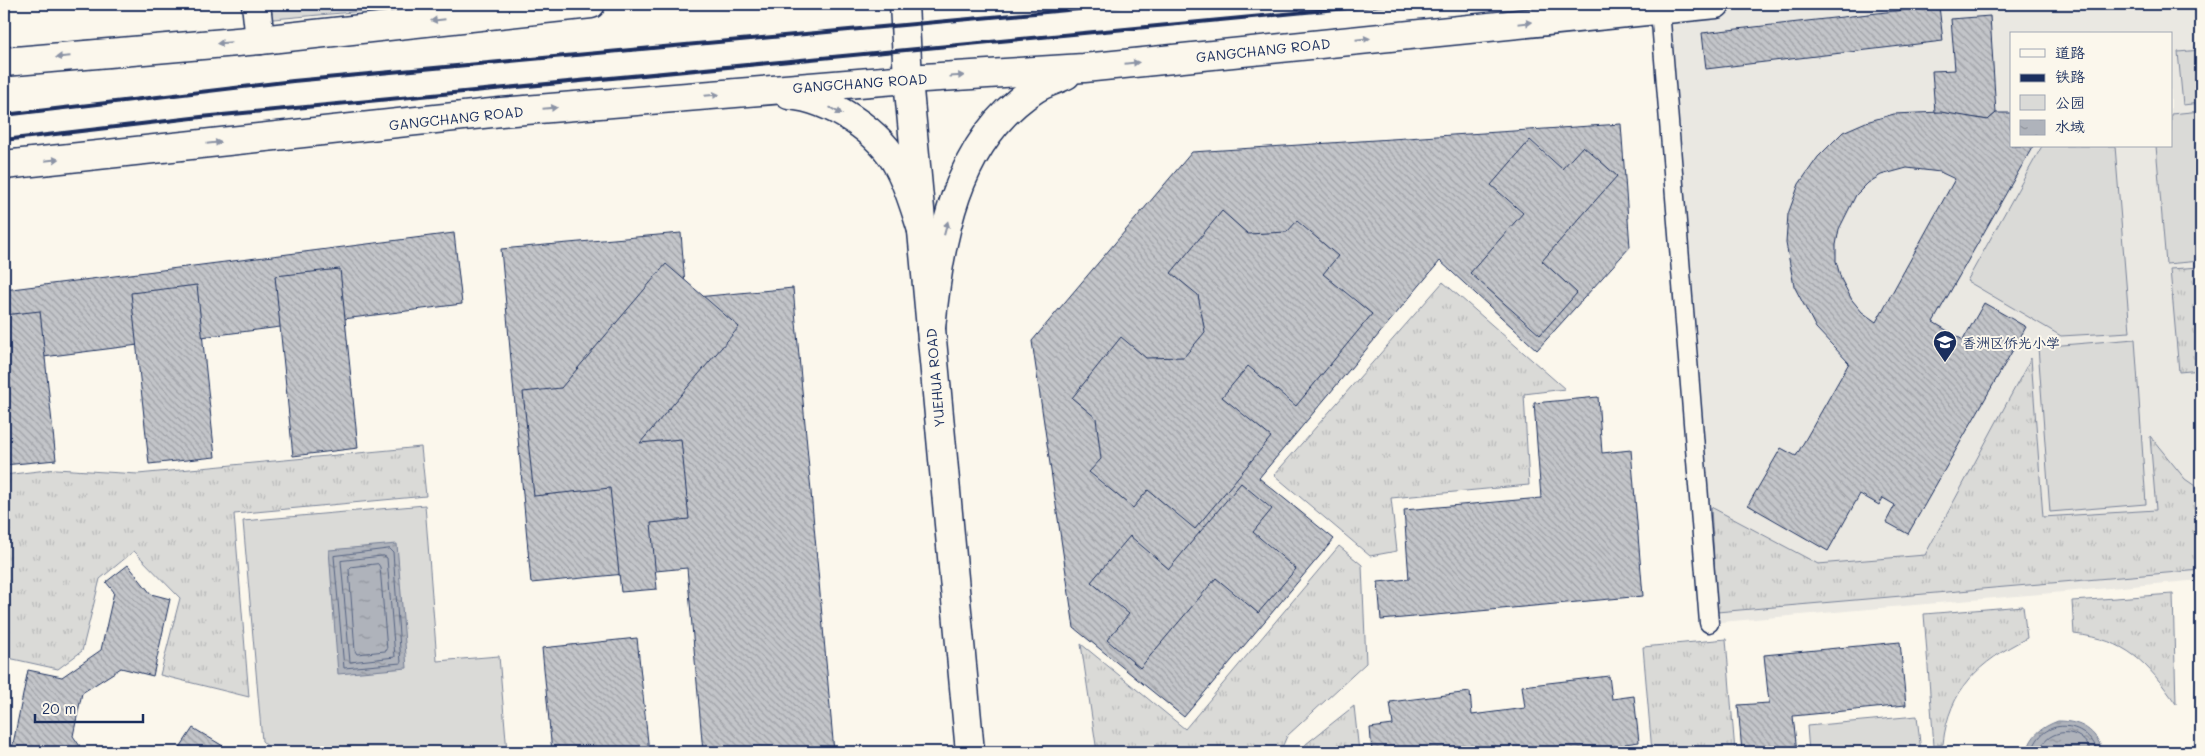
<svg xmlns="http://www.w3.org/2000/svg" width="2205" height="756" font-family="Mali,'LXGW WenKai TC',sans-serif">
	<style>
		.built { fill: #eae8e2; fill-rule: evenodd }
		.grass { fill: url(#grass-tufts); stroke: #7a849a }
		.park { fill: #dadad7; stroke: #7a849a }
		.water { fill: url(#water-ripples); stroke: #747e96 }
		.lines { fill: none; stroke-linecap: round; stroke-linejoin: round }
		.shore { stroke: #566483; stroke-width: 1 }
		.building { fill: url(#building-back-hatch); stroke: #1b2f5e; fill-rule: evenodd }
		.lane-casing { stroke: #1b2f5e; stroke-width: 21 }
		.street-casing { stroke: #1b2f5e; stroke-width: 31 }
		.secondary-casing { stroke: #1b2f5e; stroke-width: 31 }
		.primary-casing { stroke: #1b2f5e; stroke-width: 31 }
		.lane { stroke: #fbf7ec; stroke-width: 18 }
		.street { stroke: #fbf7ec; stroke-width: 28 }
		.secondary { stroke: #fbf7ec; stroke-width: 28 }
		.primary { stroke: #fbf7ec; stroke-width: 28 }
		.rail { stroke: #1b2f5e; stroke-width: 4 }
		.oneway { fill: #8b93a5 }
		.labels { text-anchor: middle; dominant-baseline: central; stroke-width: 4; stroke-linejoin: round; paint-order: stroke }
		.street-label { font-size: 14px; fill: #1b2f5e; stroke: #fbf7ec }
		.poi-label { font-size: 14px; fill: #1b2f5e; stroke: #fbf7ec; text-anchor: start }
	</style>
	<defs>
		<pattern id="grass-tufts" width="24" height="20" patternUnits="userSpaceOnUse" patternTransform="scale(1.25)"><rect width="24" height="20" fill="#dadad7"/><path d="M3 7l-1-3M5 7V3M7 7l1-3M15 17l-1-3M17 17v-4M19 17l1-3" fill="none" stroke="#babbbb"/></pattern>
		<pattern id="water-ripples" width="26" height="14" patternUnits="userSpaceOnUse" patternTransform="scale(1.25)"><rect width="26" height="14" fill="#afb3bb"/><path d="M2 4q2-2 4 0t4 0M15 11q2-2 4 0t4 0" fill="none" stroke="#8e929b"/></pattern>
		<pattern id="building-back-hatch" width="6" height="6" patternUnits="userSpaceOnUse" patternTransform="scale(1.25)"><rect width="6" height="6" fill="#c3c5c9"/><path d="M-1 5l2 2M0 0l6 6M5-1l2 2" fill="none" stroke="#9ea0a6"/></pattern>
	</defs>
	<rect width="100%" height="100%" fill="#fbf7ec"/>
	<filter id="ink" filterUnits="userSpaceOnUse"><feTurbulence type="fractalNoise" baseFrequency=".02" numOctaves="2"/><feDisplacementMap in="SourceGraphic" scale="10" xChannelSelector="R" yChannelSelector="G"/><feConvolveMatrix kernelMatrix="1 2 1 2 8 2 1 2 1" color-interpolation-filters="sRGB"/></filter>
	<g filter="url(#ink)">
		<path class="built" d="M1717,4H2201V580L1710,623L1660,10ZM2011,34H2171V146H2011Z"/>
		<g class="grass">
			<polygon points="2201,267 2201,370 2179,372 2170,269"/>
			<polygon points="1443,282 1565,389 1524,394 1529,485 1391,498 1397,551 1370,556 1274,475"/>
			<polygon points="2031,358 2043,517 2156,510 2150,436 2185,479 2201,490 2201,570 1717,612 1711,507 1818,564 1925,555"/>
			<polygon points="421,447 426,496 234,514 249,697 160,675 180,598 134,551 100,579 82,651 58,669 4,657 4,600 8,580 4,579 4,475 56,469 138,474"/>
			<polygon points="1339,546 1362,565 1366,663 1287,736 1280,752 1097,752 1081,644 1185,729"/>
			<path d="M2173,594L2176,704C2147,662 2127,640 2074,634L2072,601Z"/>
			<path d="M2023,606L2027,638C1979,662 1949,689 1943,744L1934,746L1924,614Z"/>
			<polygon points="1726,639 1735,752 1652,752 1643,647"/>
			<polygon points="1354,706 1359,752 1302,752 1306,744"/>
		</g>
		<g class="park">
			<polygon points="261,4 444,4 262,20"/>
			<polygon points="2201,50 2201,103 2183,105 2178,52"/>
			<polygon points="2201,111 2201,261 2166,264 2156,146 2171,146 2171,114"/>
			<polygon points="2042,146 2115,146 2130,332 2061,336 1967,281"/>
			<polygon points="2135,339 2146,504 2050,512 2038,347"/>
			<polygon points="425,505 437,661 499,656 507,752 274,752 262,741 243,521"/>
			<polygon points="1917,716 1921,752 1809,752 1807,726"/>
		</g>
		<g class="water">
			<polygon points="397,544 407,668 338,674 329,550"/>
			<path d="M2058,721C2081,721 2096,730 2103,752H2027C2031,735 2042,727 2058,721Z"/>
		</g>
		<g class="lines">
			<g class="shore">
				<polygon points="390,549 393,552 401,663 344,668 334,556"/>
				<polygon points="384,556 387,558 395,657 350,662 341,561"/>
				<polygon points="378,564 380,567 387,650 385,651 357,654 355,651 349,569 351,567"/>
				<path d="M2032,752C2041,716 2087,719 2098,752"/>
				<path d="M2039,752C2047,726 2083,726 2091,752"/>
			</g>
		</g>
		<g class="building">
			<polygon points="1939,6 1943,41 1706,69 1702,33"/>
			<polygon points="1990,16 1996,113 1988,120 1935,112 1932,71 1955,70 1951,19"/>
			<path d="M1941,112L1988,120L1996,113H2011V146H2033L1933,322L1963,340L1984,303L2026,327L1908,534L1886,522L1895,505L1883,498L1879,505L1860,494L1828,551L1748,505L1781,448L1796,456L1849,363L1816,328L1794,286L1786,243L1788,214L1799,184L1818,157L1843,132L1866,122L1894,114ZM1907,168L1940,172L1955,179L1876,322L1862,312L1852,300L1841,279L1836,261V245L1839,229L1856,195L1868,183L1881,175Z"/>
			<polygon points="1621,124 1630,247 1537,350 1440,261 1259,478 1334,539 1184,717 1074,628 1032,341 1192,152"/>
			<polygon points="1530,140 1562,169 1583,146 1617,176 1542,261 1577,293 1540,335 1470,273 1523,213 1491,185"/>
			<polygon points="1222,211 1248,234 1287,232 1297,221 1338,256 1323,274 1372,314 1296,406 1248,366 1222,397 1271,437 1195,529 1148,490 1133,508 1089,472 1101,459 1096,418 1072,398 1121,337 1146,358 1184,357 1205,332 1198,295 1171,273"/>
			<polygon points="454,233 462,304 4,362 4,290"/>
			<polygon points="681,233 686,298 793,288 834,752 703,752 687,568 531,583 501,249"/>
			<polygon points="666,264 739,327 640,443 681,439 689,519 651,523 657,589 621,592 610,488 534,496 523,392 561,388"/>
			<polygon points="340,269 358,448 293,456 275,276"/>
			<polygon points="197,285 215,457 149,464 131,293"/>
			<polygon points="40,311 56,460 4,465 4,315"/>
			<polygon points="1598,397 1602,453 1631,450 1643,596 1381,620 1378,582 1409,579 1404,510 1541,498 1534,403"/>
			<polygon points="1241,483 1272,509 1253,532 1296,569 1258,613 1216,578 1140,668 1107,640 1129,614 1091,582 1130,536 1169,569"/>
			<polygon points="128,565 151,594 170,599 153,676 121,668 82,693 73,736 84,752 29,752 12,749 28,670 62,677 101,650 114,592 106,582"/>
			<polygon points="2197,621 2201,621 2201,682"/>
			<polygon points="637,638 649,752 552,752 542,648"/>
			<polygon points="1900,642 1906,705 1793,716 1797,752 1742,752 1738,705 1769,703 1764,655"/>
			<polygon points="1609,676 1612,699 1634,696 1639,742 1625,744 1626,752 1584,752 1583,749 1560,752 1372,752 1370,728 1393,725 1390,702 1470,692 1472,715 1525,708 1522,686"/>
			<polygon points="193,728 233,752 177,752"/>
		</g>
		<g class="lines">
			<g class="lane-casing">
				<polyline id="lane" points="1660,9 1709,623"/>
			</g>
			<g class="street-casing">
				<polyline id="street" points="256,4 260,40"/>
			</g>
			<g class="secondary-casing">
				<polyline id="secondary" points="904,4 908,79 970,752"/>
			</g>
			<g class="primary-casing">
				<g id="primary">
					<polyline points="4,62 260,40 591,4"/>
					<path d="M789,95C831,99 880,131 899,168C909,187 915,209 922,230"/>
					<polyline points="4,165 501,112 908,79 1084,68 1716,4"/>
					<path d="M931,328C939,241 955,141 1035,89C1044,83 1056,80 1066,75"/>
				</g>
			</g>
			<use href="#lane" class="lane"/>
			<use href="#street" class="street"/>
			<use href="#secondary" class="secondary"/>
			<use href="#primary" class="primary"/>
			<g class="rail">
				<polyline points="4,115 293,81 1133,4"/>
				<polyline points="4,140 201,117 1389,4"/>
			</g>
		</g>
		<defs><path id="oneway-solid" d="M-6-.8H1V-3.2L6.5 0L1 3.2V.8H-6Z" transform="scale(1.25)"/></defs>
		<g class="oneway">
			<use href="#oneway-solid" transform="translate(438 20) rotate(174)"/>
			<use href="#oneway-solid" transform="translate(1525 23) rotate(-6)"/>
			<use href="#oneway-solid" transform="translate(1363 39) rotate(-6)"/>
			<use href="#oneway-solid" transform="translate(224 43) rotate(175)"/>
			<use href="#oneway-solid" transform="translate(63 57) rotate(175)"/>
			<use href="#oneway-solid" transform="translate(1132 63) rotate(-6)"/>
			<use href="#oneway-solid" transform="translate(957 76) rotate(-4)"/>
			<use href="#oneway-solid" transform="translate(712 95) rotate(-5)"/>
			<use href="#oneway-solid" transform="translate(550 108) rotate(-5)"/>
			<use href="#oneway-solid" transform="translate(836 111) rotate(30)"/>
			<use href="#oneway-solid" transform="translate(214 143) rotate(-6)"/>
			<use href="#oneway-solid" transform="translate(52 160) rotate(-6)"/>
			<use href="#oneway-solid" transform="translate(946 228) rotate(-75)"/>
		</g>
	</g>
	<defs>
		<g id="school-pin" transform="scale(1.25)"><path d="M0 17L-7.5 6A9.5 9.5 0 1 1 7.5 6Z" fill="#1b2f5e" stroke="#fbf7ec"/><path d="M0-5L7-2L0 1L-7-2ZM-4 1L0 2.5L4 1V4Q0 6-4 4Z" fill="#fff"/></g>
	</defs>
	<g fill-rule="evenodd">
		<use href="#school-pin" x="1945" y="342"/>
	</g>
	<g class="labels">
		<g class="street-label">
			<text transform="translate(1263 50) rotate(-6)">GANGCHANG ROAD</text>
			<text transform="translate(860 83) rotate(-4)">GANGCHANG ROAD</text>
			<text transform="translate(456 118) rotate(-6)">GANGCHANG ROAD</text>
			<text transform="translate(935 378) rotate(-95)">YUEHUA ROAD</text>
		</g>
		<g class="poi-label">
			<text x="1962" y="342">香洲区侨光小学</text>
		</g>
	</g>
	<rect width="2205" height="756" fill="none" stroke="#fbf7ec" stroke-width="20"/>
	<rect x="10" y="10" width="2185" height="736" fill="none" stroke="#1b2f5e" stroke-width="2" filter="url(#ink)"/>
	<rect x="2010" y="32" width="162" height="115" fill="#fbf7ec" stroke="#a1a7b3"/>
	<rect x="2020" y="49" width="25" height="8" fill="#fbf7ec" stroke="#a1a7b3"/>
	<text x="2055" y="58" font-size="15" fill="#1b2f5e">道路</text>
	<rect x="2020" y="74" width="25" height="8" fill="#1b2f5e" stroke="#a1a7b3"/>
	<text x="2055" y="82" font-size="15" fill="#1b2f5e">铁路</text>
	<rect x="2020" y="95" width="25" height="15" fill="#dadad7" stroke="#a1a7b3"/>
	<text x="2055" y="108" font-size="15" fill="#1b2f5e">公园</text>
	<rect x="2020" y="120" width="25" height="15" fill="url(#water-ripples)" stroke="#a1a7b3"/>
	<text x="2055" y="132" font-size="15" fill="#1b2f5e">水域</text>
	<path d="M35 714v8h108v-8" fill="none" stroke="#1b2f5e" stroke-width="2.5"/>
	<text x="42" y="714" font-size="15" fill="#1b2f5e" stroke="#fbf7ec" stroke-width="4" paint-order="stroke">20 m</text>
</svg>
